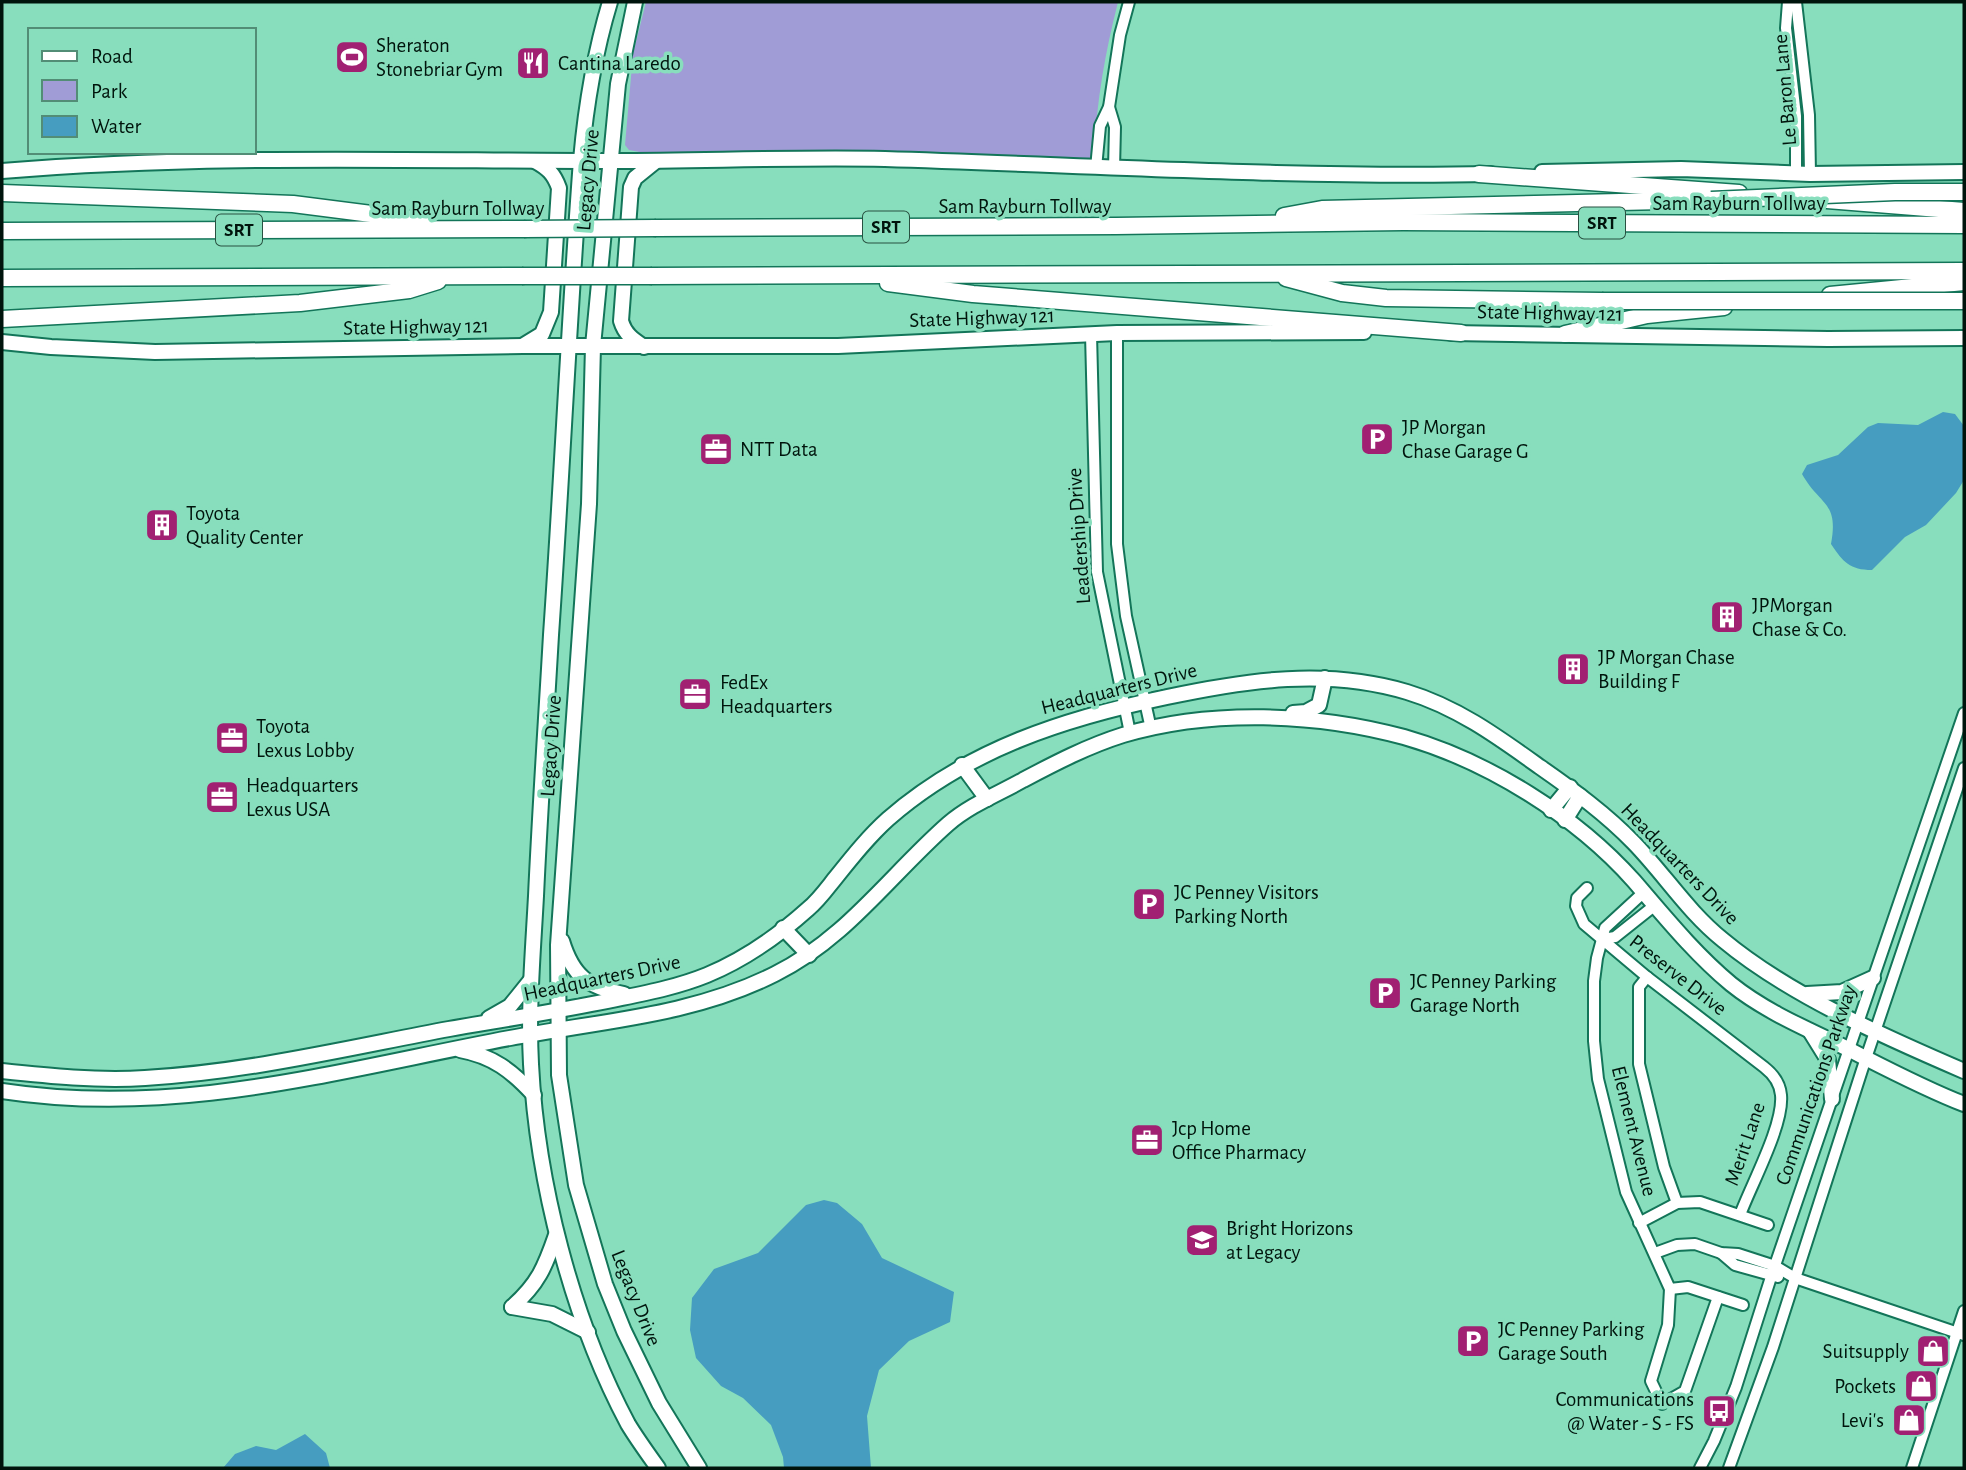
<svg xmlns="http://www.w3.org/2000/svg" width="1966" height="1470" font-family="'Alegreya Sans',sans-serif">
	<style>
		.green { fill: #a09cd6 }
		.water { fill: #469dc0 }
		.lines { fill: none; stroke-linecap: round; stroke-linejoin: round }
		.minor-casing { stroke: #137559; stroke-width: 14 }
		.major-casing { stroke: #137559; stroke-width: 18 }
		.highway-casing { stroke: #137559; stroke-width: 19 }
		.minor { stroke: #fff; stroke-width: 10 }
		.major { stroke: #fff; stroke-width: 14 }
		.highway { stroke: #fff; stroke-width: 16 }
		.highway-bridge-casing { stroke: #137559; stroke-width: 19; stroke-linecap: butt }
		.highway-bridge { stroke: #fff; stroke-width: 16 }
		.labels { text-anchor: middle; dominant-baseline: central; stroke-width: 7; stroke-linejoin: round; paint-order: stroke }
		.shield { fill: #88debd; stroke: #295141; stroke-width: 2 }
		.shield-label { font-size: 19px; font-weight: bold; fill: #00140c }
		.poi-label { font-size: 21px; fill: #00140c; stroke: #88debd; text-anchor: start }
		.street-label { font-size: 21px; fill: #00140c; stroke: #88debd }
	</style>
	<rect width="100%" height="100%" fill="#88debd"/>
	<path class="green" d="M646,2H1118C1105,53 1097,99 1094,152L1090,158L1082,160L850,151L645,153L629,150L625,145L633,54Z"/>
	<g class="water">
		<path d="M1943,412L1955,414L1964,426V480L1956,493L1926,525L1905,537L1872,570C1850,570 1843,562 1831,544C1839,501 1820,506 1802,474L1807,465L1838,455L1868,427L1878,423L1918,425Z"/>
		<polygon points="824,1200 837,1203 862,1224 882,1258 954,1292 950,1322 909,1341 879,1370 867,1416 871,1468 784,1468 783,1457 771,1425 743,1398 721,1386 696,1358 690,1330 692,1298 714,1269 758,1253 806,1205"/>
		<polygon points="305,1434 326,1453 330,1468 223,1468 235,1454 256,1446 276,1450"/>
	</g>
	<g class="lines">
		<g class="minor-casing">
			<g id="minor">
				<polyline points="1788,2 1786,28 1796,116 1796,174"/>
				<polyline points="1796,2 1809,115 1810,174"/>
				<polyline points="1109,107 1115,127 1114,169"/>
				<polyline points="1096,168 1100,126 1109,107 1120,35 1129,2"/>
				<polyline points="1117,333 1117,544 1126,616 1151,729"/>
				<polyline points="1091,334 1097,572 1130,733"/>
				<path d="M1587,888L1577,898L1576,906L1584,924L1647,977L1764,1067C1773,1074 1780,1083 1781,1095C1784,1125 1751,1185 1740,1215"/>
				<polyline points="1643,893 1605,928 1597,958 1594,981 1594,1041 1598,1079 1626,1192 1670,1289 1668,1325 1651,1381 1662,1404 1685,1391 1718,1297"/>
				<polyline points="1603,939 1615,937 1654,906"/>
				<polyline points="1647,977 1639,987 1639,1064 1664,1167 1677,1203"/>
				<polyline points="1639,1223 1677,1203 1700,1202 1768,1225"/>
				<polyline points="1655,1253 1677,1245 1695,1244 1721,1253 1738,1254 1775,1266 1795,1278 1964,1335"/>
				<polyline points="1721,1253 1735,1265 1778,1277"/>
				<polyline points="1670,1289 1688,1287 1743,1305"/>
				<polyline points="1700,1468 1714,1441 1736,1387 1771,1277 1964,713"/>
				<polyline points="1729,1468 1773,1347 1862,1070 1964,768"/>
				<polyline points="1912,1468 1964,1311"/>
			</g>
		</g>
		<g class="major-casing">
			<g id="major">
				<path d="M610,2C594,55 586,104 581,160C569,318 562,477 551,635C546,722 540,809 536,896C533,952 528,1008 531,1064C537,1182 572,1319 628,1424C637,1439 648,1454 658,1468"/>
				<polyline points="635,2 618,84 593,346 589,504 558,945 559,1075 576,1185 605,1284 624,1331 659,1403 699,1468"/>
				<path d="M2,171C206,154 411,161 615,161C705,161 795,157 885,159C1087,165 1288,178 1491,174"/>
				<polyline points="1542,172 1681,169 1810,174 1964,172"/>
				<polyline points="1451,333 1828,339 1964,338"/>
				<polyline points="2,342 51,347 155,352 523,346 838,346 1117,333 1364,332"/>
				<path d="M524,345L542,334L551,312L559,188C554,174 548,168 535,161"/>
				<path d="M644,347C632,339 625,334 621,321L631,187L635,178L656,161"/>
				<polyline points="1293,713 1306,712 1319,705 1325,678"/>
				<polyline points="962,765 987,799"/>
				<polyline points="1551,810 1570,787"/>
				<polyline points="1565,820 1580,796"/>
				<polyline points="783,928 809,955"/>
				<path d="M562,941C573,977 588,987 624,994"/>
				<polyline points="1807,994 1842,992 1873,978"/>
				<polyline points="489,1018 510,1006 531,980"/>
				<polyline points="1810,1031 1828,1060 1832,1099"/>
				<path d="M460,1050C493,1056 512,1071 534,1095"/>
				<path d="M2,1071C49,1076 97,1081 145,1078C248,1072 348,1048 449,1029C507,1019 565,1010 622,998C651,992 680,986 707,975C743,960 779,935 808,909C819,900 828,887 837,876C853,856 869,836 888,819C968,749 1066,718 1167,697C1247,680 1327,668 1407,692C1457,707 1498,737 1540,767C1573,790 1606,814 1634,843C1665,875 1688,912 1723,940C1789,995 1885,1037 1964,1071"/>
				<path d="M2,1091C178,1118 339,1070 510,1038C600,1021 692,1016 775,974C846,939 890,875 948,824C970,805 998,794 1023,780C1055,763 1088,746 1123,735C1211,709 1316,713 1404,737C1488,761 1576,816 1634,881C1665,917 1694,953 1731,984C1762,1009 1800,1026 1836,1043C1878,1064 1920,1087 1964,1104"/>
				<path d="M512,1307C538,1284 545,1267 556,1235"/>
				<polyline points="512,1307 552,1314 588,1332"/>
			</g>
		</g>
		<g class="highway-casing">
			<g id="highway">
				<polyline points="1479,174 1739,193"/>
				<polyline points="2,193 293,204 426,221"/>
				<polyline points="1827,200 1964,211"/>
				<polyline points="1284,216 1322,209 1705,200"/>
				<polyline points="656,228 1116,226 1403,222 1964,225"/>
				<polyline points="2,231 524,229"/>
				<polyline points="652,276 1964,271"/>
				<polyline points="2,278 522,276"/>
				<polyline points="1286,278 1342,293 1386,298 1602,301"/>
				<polyline points="888,283 973,294 1461,333"/>
				<polyline points="1830,295 1964,282"/>
				<polyline points="2,319 300,303 409,290 438,281"/>
				<polyline points="1565,334 1647,315 1724,307"/>
			</g>
		</g>
		<use href="#minor" class="minor"/>
		<use href="#major" class="major"/>
		<use href="#highway" class="highway"/>
		<g class="highway-bridge-casing">
			<g id="highway-bridge">
				<polyline points="1711,200 1895,192 1964,192"/>
				<polyline points="524,229 656,228"/>
				<polyline points="522,276 652,276"/>
				<polyline points="1602,301 1964,301"/>
			</g>
		</g>
		<use href="#highway-bridge" class="highway-bridge"/>
	</g>
	<defs>
		<g id="stadium-square" transform="scale(1.75)"><rect x="-9" y="-9" width="18" height="18" rx="4" fill="#a12072" stroke="#88debd"/><path d="M0-5a6.5 5 0 1 0 0 10a6.5 5 0 1 0 0-10ZM-3.5-1.8h7v3.6h-7Z" fill="#fff"/></g>
		<g id="restaurant-square" transform="scale(1.75)"><rect x="-9" y="-9" width="18" height="18" rx="4" fill="#a12072" stroke="#88debd"/><path d="M-5-6h1v4h1v-4h1v4h1v-4h1v5L-1.5 .5V6h-2V.5L-5-1ZM5-6V6H3V1.5H1.5Q1.5-4 5-6Z" fill="#fff"/></g>
		<g id="parking-square" transform="scale(1.75)"><rect x="-9" y="-9" width="18" height="18" rx="4" fill="#a12072" stroke="#88debd"/><path d="M-3.5-5.5H1a3.5 3.5 0 0 1 0 7H-1V5.5H-3.5ZM-1-3.4V-.6H.8a1.4 1.4 0 0 0 0-2.8Z" fill="#fff"/></g>
		<g id="office-square" transform="scale(1.75)"><rect x="-9" y="-9" width="18" height="18" rx="4" fill="#a12072" stroke="#88debd"/><path d="M-6-3h4V-5.5h4V-3h4V5H-6ZM-1-4.5V-3h2v-1.5ZM-6 0V1H6V0Z" fill="#fff"/></g>
		<g id="building-square" transform="scale(1.75)"><rect x="-9" y="-9" width="18" height="18" rx="4" fill="#a12072" stroke="#88debd"/><path d="M-4-6H4V6H1V3H-1V6H-4ZM-2.5-4.3h1.7v1.8h-1.7ZM.8-4.3h1.7v1.8H.8ZM-2.5-1h1.7V.8h-1.7ZM.8-1h1.7V.8H.8Z" fill="#fff"/></g>
		<g id="school-square" transform="scale(1.75)"><rect x="-9" y="-9" width="18" height="18" rx="4" fill="#a12072" stroke="#88debd"/><path d="M0-5L7-2L0 1L-7-2ZM-4 1L0 2.5L4 1V4Q0 6-4 4Z" fill="#fff"/></g>
		<g id="shop-square" transform="scale(1.75)"><rect x="-9" y="-9" width="18" height="18" rx="4" fill="#a12072" stroke="#88debd"/><path d="M-5-2.5h2.3a2.7 3.5 0 0 1 5.4 0H5L5.5 6h-11ZM-1.5-2.5h3a1.5 2.3 0 0 0-3 0Z" fill="#fff"/></g>
		<g id="bus-square" transform="scale(1.75)"><rect x="-9" y="-9" width="18" height="18" rx="4" fill="#a12072" stroke="#88debd"/><path d="M-5-6H5V4H4V6H2V4H-2V6H-4V4H-5ZM-3.5-4V0h7V-4ZM-3.5 1.2v1.5H-2V1.2ZM2 1.2v1.5H3.5V1.2Z" fill="#fff"/></g>
	</defs>
	<g fill-rule="evenodd">
		<use href="#stadium-square" x="352" y="57"/>
		<use href="#restaurant-square" x="533" y="63"/>
		<use href="#parking-square" x="1377" y="439"/>
		<use href="#office-square" x="716" y="449"/>
		<use href="#building-square" x="162" y="525"/>
		<use href="#building-square" x="1727" y="617"/>
		<use href="#building-square" x="1573" y="669"/>
		<use href="#office-square" x="695" y="694"/>
		<use href="#office-square" x="232" y="738"/>
		<use href="#office-square" x="222" y="797"/>
		<use href="#parking-square" x="1149" y="904"/>
		<use href="#parking-square" x="1385" y="993"/>
		<use href="#office-square" x="1147" y="1140"/>
		<use href="#school-square" x="1202" y="1240"/>
		<use href="#parking-square" x="1473" y="1341"/>
		<use href="#shop-square" x="1933" y="1351"/>
		<use href="#shop-square" x="1921" y="1386"/>
		<use href="#bus-square" x="1719" y="1411"/>
		<use href="#shop-square" x="1909" y="1420"/>
	</g>
	<g class="labels">
		<g class="shield">
			<rect x="1579" y="207.5" width="46" height="31" rx="5"/>
			<rect x="863" y="211.5" width="46" height="31" rx="5"/>
			<rect x="216" y="214.5" width="46" height="31" rx="5"/>
		</g>
		<g class="shield-label">
			<text x="1602" y="223">SRT</text>
			<text x="886" y="227">SRT</text>
			<text x="239" y="230">SRT</text>
		</g>
		<g class="poi-label">
			<text x="376" y="45">Sheraton<tspan x="376" dy="24">Stonebriar Gym</tspan></text>
			<text x="558" y="63">Cantina Laredo</text>
			<text x="1402" y="427">JP Morgan<tspan x="1402" dy="24">Chase Garage G</tspan></text>
			<text x="740" y="449">NTT Data</text>
			<text x="186" y="513">Toyota<tspan x="186" dy="24">Quality Center</tspan></text>
			<text x="1752" y="605">JPMorgan<tspan x="1752" dy="24">Chase &amp; Co.</tspan></text>
			<text x="1598" y="657">JP Morgan Chase<tspan x="1598" dy="24">Building F</tspan></text>
			<text x="720" y="682">FedEx<tspan x="720" dy="24">Headquarters</tspan></text>
			<text x="256" y="726">Toyota<tspan x="256" dy="24">Lexus Lobby</tspan></text>
			<text x="246" y="785">Headquarters<tspan x="246" dy="24">Lexus USA</tspan></text>
			<text x="1174" y="892">JC Penney Visitors<tspan x="1174" dy="24">Parking North</tspan></text>
			<text x="1410" y="981">JC Penney Parking<tspan x="1410" dy="24">Garage North</tspan></text>
			<text x="1172" y="1128">Jcp Home<tspan x="1172" dy="24">Office Pharmacy</tspan></text>
			<text x="1226" y="1228">Bright Horizons<tspan x="1226" dy="24">at Legacy</tspan></text>
			<text x="1498" y="1329">JC Penney Parking<tspan x="1498" dy="24">Garage South</tspan></text>
			<text x="1909" y="1351" text-anchor="end">Suitsupply</text>
			<text x="1896" y="1386" text-anchor="end">Pockets</text>
			<text x="1694" y="1399" text-anchor="end">Communications<tspan x="1694" dy="24">@ Water - S - FS</tspan></text>
			<text x="1884" y="1420" text-anchor="end">Levi's</text>
		</g>
		<g class="street-label">
			<text transform="translate(1785 90) rotate(-95)">Le Baron Lane</text>
			<text transform="translate(588 180) rotate(-85)">Legacy Drive</text>
			<text x="1739" y="203">Sam Rayburn Tollway</text>
			<text x="1025" y="206">Sam Rayburn Tollway</text>
			<text x="458" y="208">Sam Rayburn Tollway</text>
			<text transform="translate(1550 313) rotate(1)">State Highway 121</text>
			<text transform="translate(982 318) rotate(-2)">State Highway 121</text>
			<text transform="translate(416 327) rotate(-1)">State Highway 121</text>
			<text transform="translate(1079 536) rotate(-94)">Leadership Drive</text>
			<text transform="translate(1119 689) rotate(-14)">Headquarters Drive</text>
			<text transform="translate(551 746) rotate(-86)">Legacy Drive</text>
			<text transform="translate(1680 864) rotate(46)">Headquarters Drive</text>
			<text transform="translate(1678 975) rotate(38)">Preserve Drive</text>
			<text transform="translate(602 978) rotate(-12)">Headquarters Drive</text>
			<text transform="translate(1816 1085) rotate(-71)">Communications Parkway</text>
			<text transform="translate(1634 1131) rotate(76)">Element Avenue</text>
			<text transform="translate(1745 1144) rotate(-71)">Merit Lane</text>
			<text transform="translate(636 1298) rotate(68)">Legacy Drive</text>
		</g>
	</g>
	<rect width="1966" height="1470" fill="none" stroke="#00140c" stroke-width="7"/>
	<rect x="28" y="28" width="228" height="126" fill="#88debd" stroke="#528d76" stroke-width="2"/>
	<rect x="42" y="51" width="35" height="10" fill="#ffffff" stroke="#528d76" stroke-width="2"/>
	<text x="91" y="63" font-size="21" fill="#00140c">Road</text>
	<rect x="42" y="80" width="35" height="21" fill="#a09cd6" stroke="#528d76" stroke-width="2"/>
	<text x="91" y="98" font-size="21" fill="#00140c">Park</text>
	<rect x="42" y="116" width="35" height="21" fill="#469dc0" stroke="#528d76" stroke-width="2"/>
	<text x="91" y="133" font-size="21" fill="#00140c">Water</text>
</svg>
